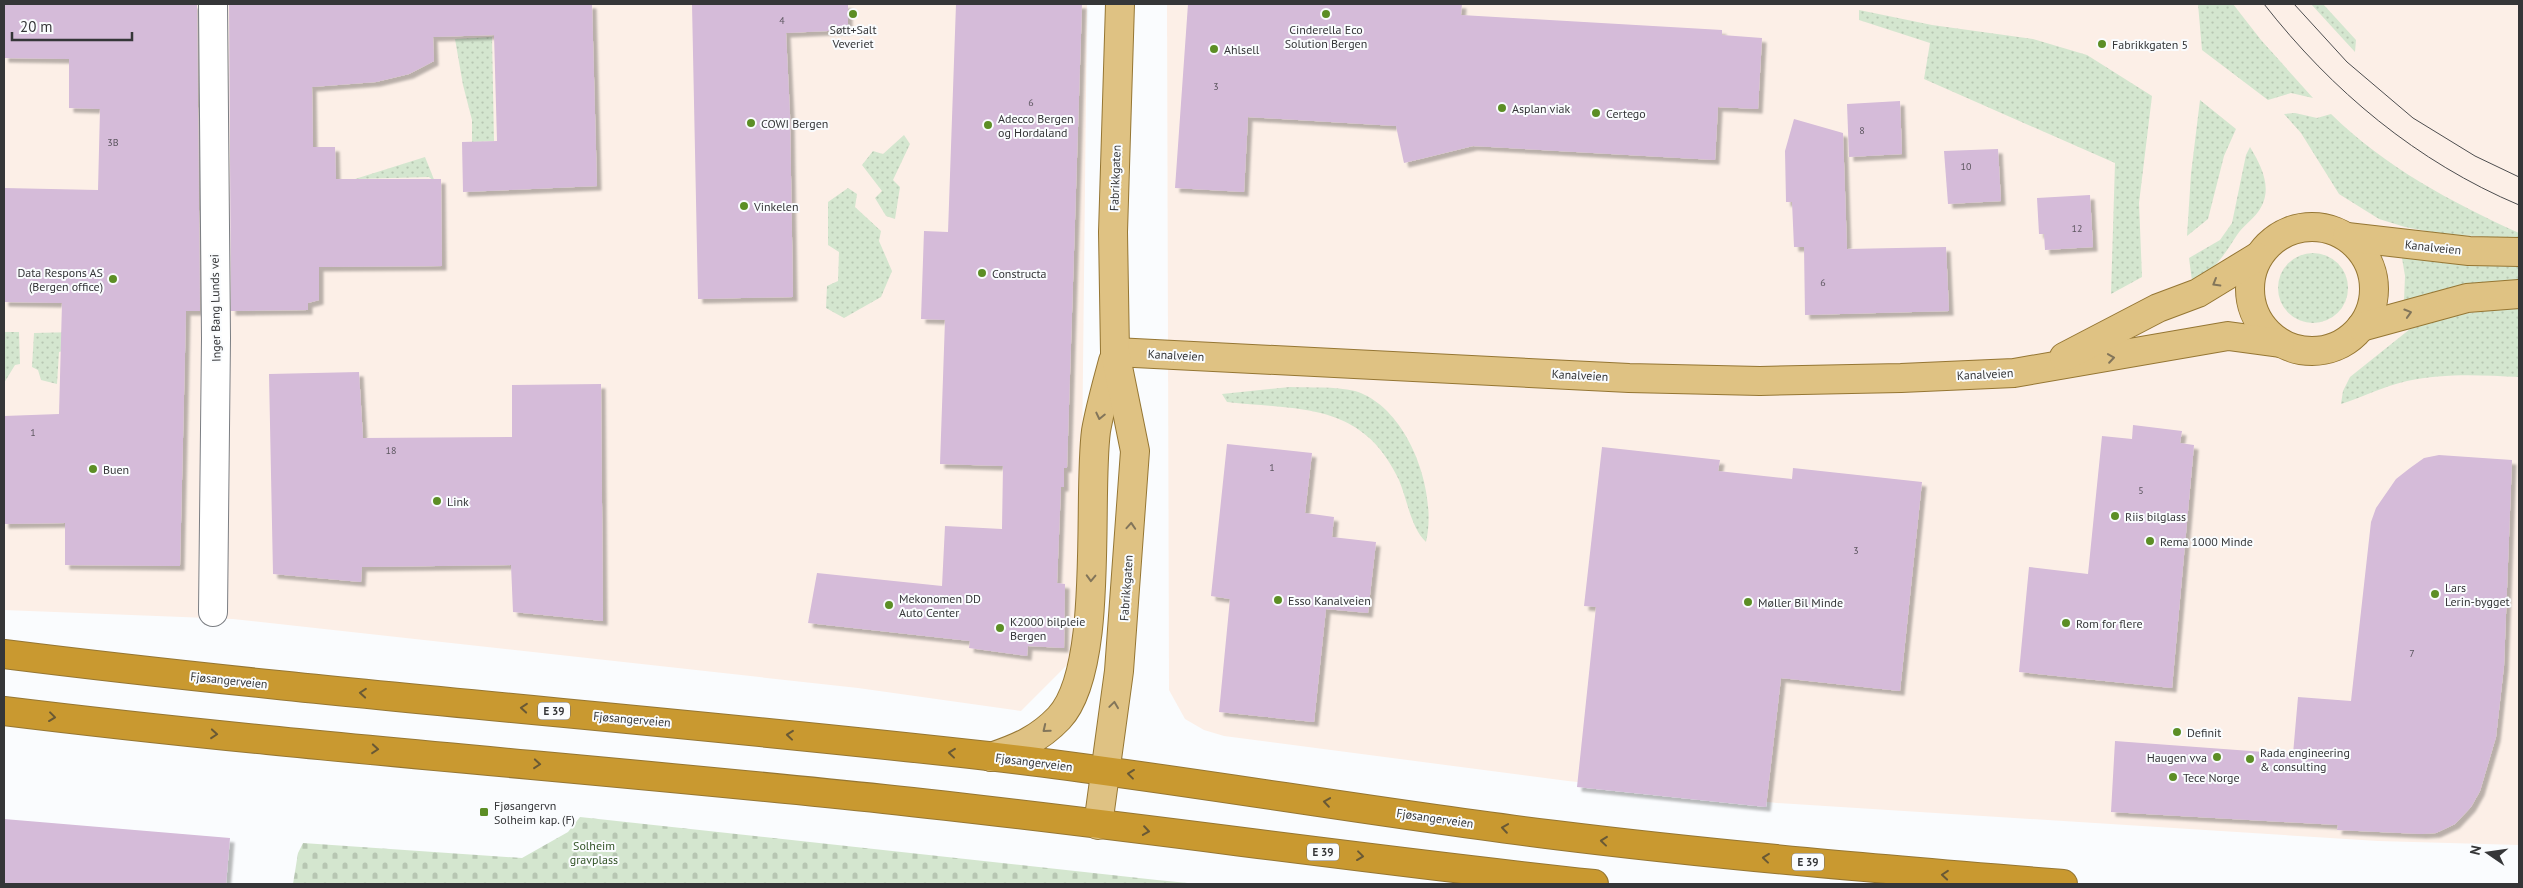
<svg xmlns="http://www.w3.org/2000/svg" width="2523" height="888" font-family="'PT Sans',sans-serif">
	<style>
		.commercial { fill: #fcefe7 }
		.grass { fill: url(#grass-dots) }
		.cemetery { fill: url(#cemetery-stones) }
		.building { fill: #d5bbd9; filter: url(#shadow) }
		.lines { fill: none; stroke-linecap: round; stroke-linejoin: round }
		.minor-casing { stroke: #7b7e83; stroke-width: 30 }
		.major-casing { stroke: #957633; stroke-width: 30 }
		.highway-casing { stroke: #957633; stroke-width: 30 }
		.minor { stroke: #fff; stroke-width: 28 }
		.major { stroke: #dfc283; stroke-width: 28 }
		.highway { stroke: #c99930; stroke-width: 28 }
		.tram { stroke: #4c4d4f; stroke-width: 1 }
		.oneway { stroke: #82755a }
		.oneway2 { stroke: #695935 }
		.poi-dot { fill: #5c8e25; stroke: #fafcfe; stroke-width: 2 }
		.labels { text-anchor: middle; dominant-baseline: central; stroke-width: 4; stroke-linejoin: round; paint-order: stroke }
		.number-label { font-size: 10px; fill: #5d5760 }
		.shield { fill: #fafcfe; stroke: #707173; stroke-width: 1 }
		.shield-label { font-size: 11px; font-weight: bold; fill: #353638 }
		.poi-label { font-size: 12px; fill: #353638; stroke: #fafcfe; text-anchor: start }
		.street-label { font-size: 12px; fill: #353638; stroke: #fafcfe }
		.park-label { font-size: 12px; fill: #345528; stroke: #fafcfe }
	</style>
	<defs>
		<pattern id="grass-dots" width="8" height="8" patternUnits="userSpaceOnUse" patternTransform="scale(1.25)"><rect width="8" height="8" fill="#d4e6cf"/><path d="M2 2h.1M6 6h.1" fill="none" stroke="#b7c6b2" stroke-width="1.8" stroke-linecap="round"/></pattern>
		<pattern id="cemetery-stones" width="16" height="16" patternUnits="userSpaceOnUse" patternTransform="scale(1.25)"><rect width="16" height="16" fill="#d4e6cf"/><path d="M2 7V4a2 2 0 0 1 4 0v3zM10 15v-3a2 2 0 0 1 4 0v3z" fill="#b7c6b2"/></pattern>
		<filter id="shadow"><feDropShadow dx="4.5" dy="4.5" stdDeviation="1" flood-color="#0004"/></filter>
	</defs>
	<rect width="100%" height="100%" fill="#fafcfe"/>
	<g class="commercial">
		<polygon points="4,4 1087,4 1081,551 1070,662 1021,711 858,688 233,619 4,610"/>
		<polygon points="1167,4 2519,4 2519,845 2378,841 1777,803 1568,781 1224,736 1204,730 1185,719 1169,690"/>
	</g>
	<g class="grass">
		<polygon points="2198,4 2233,4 2261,40 2313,98 2291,93 2268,100 2202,50"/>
		<polygon points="2311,4 2323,4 2356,40 2355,52"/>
		<polygon points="1859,10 1932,25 2033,39 2087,55 2152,96 2139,203 2142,277 2111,294 2115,163 1924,79 1930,43 1859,20"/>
		<polygon points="492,37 494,141 472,142 472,120 463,85 455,39"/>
		<polygon points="2200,100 2236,129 2224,156 2208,219 2187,236 2191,174"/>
		<path d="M2295,113L2317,118L2331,114C2385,167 2451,202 2519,233V239L2442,234L2405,227L2379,219L2339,194L2301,133L2284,114Z"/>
		<polygon points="904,135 910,144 893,180 900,187 895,219 886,216 875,198 882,191 862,165 873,151 883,154"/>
		<path d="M2250,147C2262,167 2274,190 2258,212C2252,220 2243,226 2237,235C2224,255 2215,271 2192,281L2189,258L2220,240L2232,223L2246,155Z"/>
		<polygon points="425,157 435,182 429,177 355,179"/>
		<polygon points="848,188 857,194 855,207 881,231 879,241 892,271 881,297 844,318 826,308 827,286 838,281 839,252 828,245 828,202"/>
		<circle cx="2313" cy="288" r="35"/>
		<path d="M2404,256C2442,264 2480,266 2519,265V282L2467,285L2404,301L2405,276L2402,258Z"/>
		<path d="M2519,307V377C2481,375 2444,373 2407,381C2384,386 2363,397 2341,404L2343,391L2350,377L2410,329L2452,315Z"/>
		<polygon points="160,330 59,352 57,384 41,380 38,370 32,367 34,333"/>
		<polygon points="4,332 19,332 20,364 15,365 4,383"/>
		<path d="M1290,387C1310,388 1334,386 1355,391C1408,407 1438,492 1426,542C1411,528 1407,499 1399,480C1363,402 1300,410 1227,402L1222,394Z"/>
	</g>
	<polygon class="cemetery" points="580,817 1157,880 1198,884 293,884 298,853 303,843 522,858 568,832"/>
	<g class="building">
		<polygon points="4,4 197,4 200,311 186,311 180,566 65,565 65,523 4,524 4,416 59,414 62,303 4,302 4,188 98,190 100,109 69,108 69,59 4,58"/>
		<polygon points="229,4 592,4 597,186 463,192 462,142 497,141 494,35 433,37 434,61 409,74 376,82 312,87 313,147 335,147 336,179 441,179 442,266 319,267 319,300 308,303 308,310 231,311"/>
		<polygon points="692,4 848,4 848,30 786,33 790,114 793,297 698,299"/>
		<polygon points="956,4 1082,4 1067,468 1064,468 1064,487 1061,487 1057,583 1065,584 1064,648 1028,646 1027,656 969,648 970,641 808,623 817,573 942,586 945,526 1002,529 1003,466 940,464 945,320 921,319 924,231 948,232"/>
		<polygon points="1188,4 1462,4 1461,15 1722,30 1722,35 1762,38 1758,109 1718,107 1715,160 1473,146 1404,163 1396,126 1248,117 1244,192 1175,188"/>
		<polygon points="1900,101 1902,154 1849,157 1847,104"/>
		<polygon points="1794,119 1843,133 1847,249 1946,247 1949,311 1805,315 1804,247 1794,247 1792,202 1786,202 1785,151"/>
		<polygon points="1998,149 2001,201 1948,204 1944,151"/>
		<polygon points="2090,195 2093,247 2045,250 2044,234 2039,234 2037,198"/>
		<polygon points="359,372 363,438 512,437 512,385 601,384 603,621 513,612 511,565 362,567 361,582 273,574 269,374"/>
		<polygon points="2133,425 2182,431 2180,443 2194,445 2172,688 2019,672 2029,567 2088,574 2102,436 2132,439"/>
		<polygon points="1227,444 1312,453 1305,513 1334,517 1332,537 1376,542 1368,613 1326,609 1314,722 1219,712 1230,599 1211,596"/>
		<polygon points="1602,447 1720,460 1718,471 1792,479 1793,468 1922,482 1900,691 1781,678 1766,807 1577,787 1596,607 1584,606"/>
		<polygon points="2439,455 2512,460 2504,666 2496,737 2480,791 2471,807 2455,824 2436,833 2422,834 2337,830 2338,825 2111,812 2115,741 2293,754 2298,697 2351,701 2371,522 2376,508 2396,479 2410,468 2424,458"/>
		<polygon points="4,819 230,838 226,884 4,884"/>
	</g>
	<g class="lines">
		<g class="minor-casing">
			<polyline id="minor" points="213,4 216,338 213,612"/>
		</g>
		<g class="major-casing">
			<g id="major">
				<circle cx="2312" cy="289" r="62"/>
				<polyline points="2347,237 2469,251 2519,252"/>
				<polyline points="2361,327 2467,298 2519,294"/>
				<polyline points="1115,352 1629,378 1760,381 1901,378 2014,373 2228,336 2280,343"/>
				<polyline points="2064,357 2158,308 2198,293 2257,257"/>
				<path d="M991,757C1018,748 1039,739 1059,718C1105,669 1087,499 1096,431C1100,408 1107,384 1113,361"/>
				<polyline points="1098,825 1119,671 1135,451 1115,352 1113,232 1120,4"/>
			</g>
		</g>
		<g class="highway-casing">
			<g id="highway">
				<path d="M4,654C331,695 660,719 988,756C1178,778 1366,812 1555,835C1724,856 1894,870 2063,884"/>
				<path d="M4,711C296,747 591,768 884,799C1121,824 1357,859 1594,884"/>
			</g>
		</g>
		<use href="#minor" class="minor"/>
		<use href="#major" class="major"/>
		<use href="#highway" class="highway"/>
		<g class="tram">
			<path d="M2264,4C2332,91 2417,162 2519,205"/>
			<polyline points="2294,4 2347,62 2413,118 2475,156 2519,177"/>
		</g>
	</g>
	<defs><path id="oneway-chevron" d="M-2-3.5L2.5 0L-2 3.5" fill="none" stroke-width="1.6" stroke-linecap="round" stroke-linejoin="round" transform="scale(1.25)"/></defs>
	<g class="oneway">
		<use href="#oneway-chevron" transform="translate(2216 283) rotate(150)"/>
		<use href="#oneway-chevron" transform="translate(2408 313) rotate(-17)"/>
		<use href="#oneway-chevron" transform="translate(2111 358) rotate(-8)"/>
		<use href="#oneway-chevron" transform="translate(1100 416) rotate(103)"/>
		<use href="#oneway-chevron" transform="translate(1131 526) rotate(-86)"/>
		<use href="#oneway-chevron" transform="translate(1091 578) rotate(92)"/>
		<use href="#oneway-chevron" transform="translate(1114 705) rotate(-82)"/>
		<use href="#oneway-chevron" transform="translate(1046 729) rotate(141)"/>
	</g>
	<g class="oneway2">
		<use href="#oneway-chevron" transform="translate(363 693) rotate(-175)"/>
		<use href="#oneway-chevron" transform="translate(524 708) rotate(-175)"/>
		<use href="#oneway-chevron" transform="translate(52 717) rotate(7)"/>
		<use href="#oneway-chevron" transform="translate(214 734) rotate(5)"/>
		<use href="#oneway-chevron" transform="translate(790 735) rotate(-174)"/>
		<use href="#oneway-chevron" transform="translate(375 749) rotate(5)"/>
		<use href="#oneway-chevron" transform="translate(952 753) rotate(-174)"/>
		<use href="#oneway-chevron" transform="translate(537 764) rotate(5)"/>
		<use href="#oneway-chevron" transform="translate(1131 774) rotate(-173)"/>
		<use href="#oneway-chevron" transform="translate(1327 802) rotate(-172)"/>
		<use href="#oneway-chevron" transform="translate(1505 828) rotate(-172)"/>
		<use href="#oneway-chevron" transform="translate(1146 831) rotate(8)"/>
		<use href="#oneway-chevron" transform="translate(1604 841) rotate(-174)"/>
		<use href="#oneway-chevron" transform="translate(1360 856) rotate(7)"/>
		<use href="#oneway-chevron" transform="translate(1766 858) rotate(-174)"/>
		<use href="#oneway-chevron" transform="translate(1945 875) rotate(-175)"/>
	</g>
	<g class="poi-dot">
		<circle cx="853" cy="14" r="5"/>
		<circle cx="1326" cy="14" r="5"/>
		<circle cx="2102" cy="44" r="5"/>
		<circle cx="1214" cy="49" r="5"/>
		<circle cx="1502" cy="108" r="5"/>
		<circle cx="1596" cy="113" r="5"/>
		<circle cx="751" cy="123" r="5"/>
		<circle cx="988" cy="125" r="5"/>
		<circle cx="744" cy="206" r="5"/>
		<circle cx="982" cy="273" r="5"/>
		<circle cx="113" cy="279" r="5"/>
		<circle cx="93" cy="469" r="5"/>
		<circle cx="437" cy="501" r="5"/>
		<circle cx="2115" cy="516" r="5"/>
		<circle cx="2150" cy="541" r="5"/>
		<circle cx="2435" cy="594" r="5"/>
		<circle cx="1278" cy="600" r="5"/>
		<circle cx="1748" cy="602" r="5"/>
		<circle cx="889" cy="605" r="5"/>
		<circle cx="2066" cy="623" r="5"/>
		<circle cx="1000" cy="628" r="5"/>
		<circle cx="2177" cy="732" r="5"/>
		<circle cx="2217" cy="757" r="5"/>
		<circle cx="2250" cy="759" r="5"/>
		<circle cx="2173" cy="777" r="5"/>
		<rect x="479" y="807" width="10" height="10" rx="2.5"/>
	</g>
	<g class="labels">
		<g class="number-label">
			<text x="782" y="20">4</text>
			<text x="1216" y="86">3</text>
			<text x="1031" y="102">6</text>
			<text x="1862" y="130">8</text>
			<text x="113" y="142">3B</text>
			<text x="1966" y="166">10</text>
			<text x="2077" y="228">12</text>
			<text x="1823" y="282">6</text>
			<text x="33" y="432">1</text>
			<text x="391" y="450">18</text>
			<text x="1272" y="467">1</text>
			<text x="2141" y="490">5</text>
			<text x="1856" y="550">3</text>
			<text x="2412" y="653">7</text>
		</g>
		<g class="shield">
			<rect x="538" y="702.5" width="32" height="17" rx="4"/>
			<rect x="1307" y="843.5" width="32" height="17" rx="4"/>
			<rect x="1792" y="853.5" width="32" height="17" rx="4"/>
		</g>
		<g class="shield-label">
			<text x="554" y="711">E 39</text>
			<text x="1323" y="852">E 39</text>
			<text x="1808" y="862">E 39</text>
		</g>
		<g class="poi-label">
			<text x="853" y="29" text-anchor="middle">Søtt+Salt<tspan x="853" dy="14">Veveriet</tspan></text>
			<text x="1326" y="29" text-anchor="middle">Cinderella Eco<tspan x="1326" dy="14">Solution Bergen</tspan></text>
			<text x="2112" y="44">Fabrikkgaten 5</text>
			<text x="1224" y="49">Ahlsell</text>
			<text x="1512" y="108">Asplan viak</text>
			<text x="1606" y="113">Certego</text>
			<text x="998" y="118">Adecco Bergen<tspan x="998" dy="14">og Hordaland</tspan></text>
			<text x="761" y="123">COWI Bergen</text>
			<text x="754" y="206">Vinkelen</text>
			<text x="103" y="272" text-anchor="end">Data Respons AS<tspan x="103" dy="14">(Bergen office)</tspan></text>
			<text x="992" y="273">Constructa</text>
			<text x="103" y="469">Buen</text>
			<text x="447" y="501">Link</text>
			<text x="2125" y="516">Riis bilglass</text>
			<text x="2160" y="541">Rema 1000 Minde</text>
			<text x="2445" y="587">Lars<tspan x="2445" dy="14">Lerin-bygget</tspan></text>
			<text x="899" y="598">Mekonomen DD<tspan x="899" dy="14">Auto Center</tspan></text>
			<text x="1288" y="600">Esso Kanalveien</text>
			<text x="1758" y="602">Møller Bil Minde</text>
			<text x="1010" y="621">K2000 bilpleie<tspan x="1010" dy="14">Bergen</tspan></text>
			<text x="2076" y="623">Rom for flere</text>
			<text x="2187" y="732">Definit</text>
			<text x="2260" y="752">Rada engineering<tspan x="2260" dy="14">&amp; consulting</tspan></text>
			<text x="2207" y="757" text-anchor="end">Haugen vva</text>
			<text x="2183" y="777">Tece Norge</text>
			<text x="494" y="805">Fjøsangervn<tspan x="494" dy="14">Solheim kap. (F)</tspan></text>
		</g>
		<g class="street-label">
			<text transform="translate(1115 178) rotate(-88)">Fabrikkgaten</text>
			<text transform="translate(2433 247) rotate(6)">Kanalveien</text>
			<text transform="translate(215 308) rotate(-91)">Inger Bang Lunds vei</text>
			<text transform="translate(1176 355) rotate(3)">Kanalveien</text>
			<text transform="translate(1985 374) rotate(-3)">Kanalveien</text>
			<text transform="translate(1580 375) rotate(3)">Kanalveien</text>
			<text transform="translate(1126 588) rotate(-86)">Fabrikkgaten</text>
			<text transform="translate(229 680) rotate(6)">Fjøsangerveien</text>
			<text transform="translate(632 719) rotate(5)">Fjøsangerveien</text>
			<text transform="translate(1034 762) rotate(7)">Fjøsangerveien</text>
			<text transform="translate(1435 818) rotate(8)">Fjøsangerveien</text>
		</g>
		<g class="park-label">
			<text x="594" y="845">Solheim<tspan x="594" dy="14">gravplass</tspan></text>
		</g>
	</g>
	<rect width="2523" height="888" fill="none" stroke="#353638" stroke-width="10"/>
	<g transform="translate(2488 853) rotate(283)" stroke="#fafcfe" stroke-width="4" paint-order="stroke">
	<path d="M0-4L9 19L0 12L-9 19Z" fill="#353638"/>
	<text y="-8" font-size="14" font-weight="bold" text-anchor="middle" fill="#353638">N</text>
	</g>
	<path d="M12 32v8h120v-8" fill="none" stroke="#353638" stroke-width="2.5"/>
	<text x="20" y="32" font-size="15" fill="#353638" stroke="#fafcfe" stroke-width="4" paint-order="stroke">20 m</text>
</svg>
